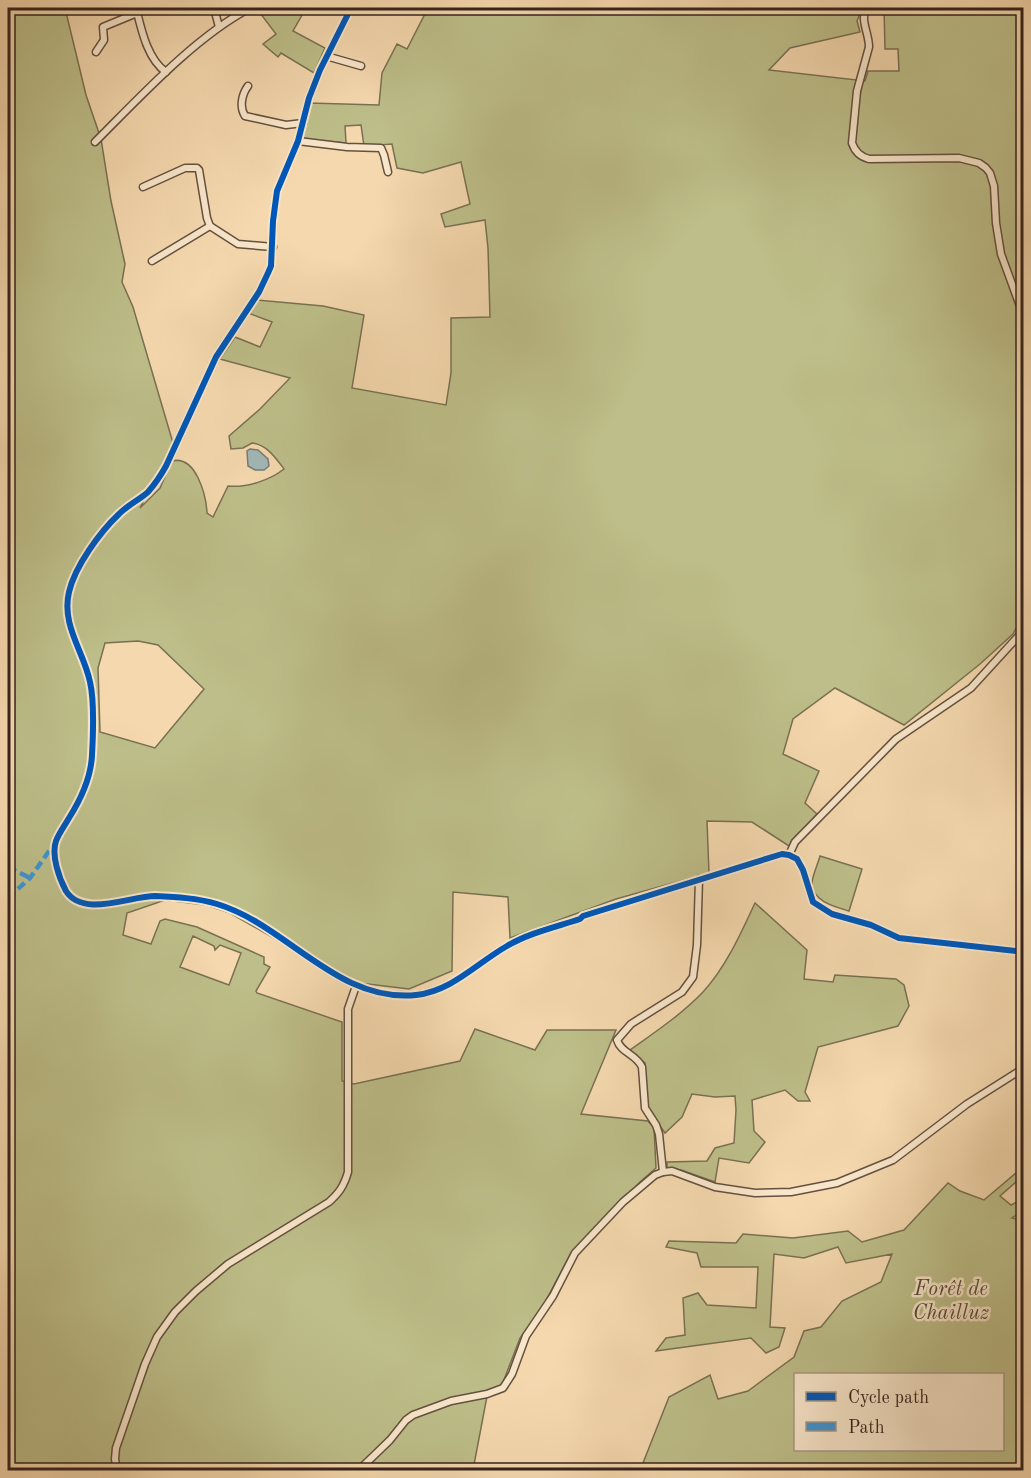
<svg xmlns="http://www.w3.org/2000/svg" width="1031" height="1478" font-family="'Old Standard TT',serif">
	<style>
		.green { fill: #bdbe89; stroke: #797052; stroke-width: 1.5; fill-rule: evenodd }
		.water { fill: #a1b7b6; stroke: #767c78; stroke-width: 1.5 }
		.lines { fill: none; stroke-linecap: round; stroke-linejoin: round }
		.minor-casing { stroke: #655040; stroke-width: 9 }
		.minor { stroke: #f8e6ca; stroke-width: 6 }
		.quiet { stroke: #3e95d4; stroke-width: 4.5; stroke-dasharray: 9 4.5; stroke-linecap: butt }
		.cycleway-casing { stroke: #f8e6ca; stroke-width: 10 }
		.cycleway { stroke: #0057b8; stroke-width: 6 }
		.labels { text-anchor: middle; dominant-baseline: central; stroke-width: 5; stroke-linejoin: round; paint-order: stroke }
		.park-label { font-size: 21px; font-style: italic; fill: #574a37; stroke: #f8e6ca }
	</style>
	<rect width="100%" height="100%" fill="#f5d8ae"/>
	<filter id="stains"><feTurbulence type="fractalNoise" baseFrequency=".00333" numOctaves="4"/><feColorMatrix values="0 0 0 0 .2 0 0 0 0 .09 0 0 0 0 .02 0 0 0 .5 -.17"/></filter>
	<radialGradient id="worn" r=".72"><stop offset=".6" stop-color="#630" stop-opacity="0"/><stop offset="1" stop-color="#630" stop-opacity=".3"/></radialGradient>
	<g class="green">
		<path d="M8,8H65L86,95L101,139L111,201L125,264L122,282L133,307L173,443L140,508L160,488L172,461C196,455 206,495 207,513L213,517L228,486C247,488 270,480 284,469C275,457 267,445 252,443L243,448L231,449L229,436L260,409L290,378L220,359L235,337L260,347L272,322L248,313L257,300L323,306L364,315L352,388L446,405L451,373V318L490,317L488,248L485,220L445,227L441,214L470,204L461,162L423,173L397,168L392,144L364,146L361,125L345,126L346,143L302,139L309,103L379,105L382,73L397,44L407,49L428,8H862L857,21L860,32L790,48L769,70L865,81L868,71H899L898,49H885L884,8L972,12L973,8L1023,11L1024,614L1013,634L980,664L904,725L835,688L793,719L783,754L819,771L805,803L817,814L789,846L752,822L707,821L709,873L616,899L510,938L508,897L453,892L452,971L409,989L351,982L230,913L206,905L165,900L127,913L123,935L151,944L160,921L165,919L197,927L264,957V964L270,967L256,991L257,993L342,1022V1081L354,1084L460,1061L475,1029L535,1050L547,1030H616L581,1114L648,1121L654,1128L656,1168L640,1182L570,1255L543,1306L520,1338L502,1385L488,1391L473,1470H8ZM138,641L158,645L204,689L155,748L100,732L98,668L105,643ZM193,936L214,946L215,950L220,945L241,953L229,985L180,967Z"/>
		<polygon points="260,8 306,8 293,31 325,48 314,73 281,53 278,57 263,44 276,34 257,9"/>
		<path d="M820,856L862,869L849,911C836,907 813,902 812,884C812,876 818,864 820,856Z"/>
		<path d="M755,903L807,950L804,979L833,982L835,975L896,979L904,985L909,1006L898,1026L818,1047L805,1092L810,1101H798L785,1090L752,1100L754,1131L765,1142L749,1163L719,1158L715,1182L681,1170L667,1168V1162L707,1161L715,1148L734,1143L736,1110L735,1096L715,1097L692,1094L682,1117L665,1133L647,1108L645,1063L630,1050C655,1032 681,1015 703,992C726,967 741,933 755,903Z"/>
		<path d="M1023,1167V1176L1000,1196L1011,1205L1023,1199V1211L1012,1218L1024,1221L1023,1470H625L641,1468L669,1397L710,1375L718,1399L748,1391L794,1357L804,1331L821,1327L842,1301L881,1282L892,1254L846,1263L838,1247L804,1258L774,1254L770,1327L785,1328L779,1347L766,1353L751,1338L656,1351L666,1338L685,1335L683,1298L698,1293L707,1305L756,1308L758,1267H701L697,1253L666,1247L669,1241L736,1243L743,1234L793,1238L848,1231L862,1242L904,1230L948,1183L960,1191L984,1200ZM796,1374H1002V1450H796Z"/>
	</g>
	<polygon class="water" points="250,449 258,450 268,459 269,466 264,470 255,470 248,466 247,451"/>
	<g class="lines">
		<g class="minor-casing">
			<g id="minor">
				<path d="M136,8C141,28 147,59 166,72"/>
				<polyline points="214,8 219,27"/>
				<path d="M351,8L320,70L309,98L298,141L277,191L273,221L271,266L268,273L259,292L216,357L166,466C161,475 155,484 148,492C139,500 128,505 119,514C100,532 75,566 69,592C61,625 84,652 90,682C94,699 93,737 92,755C91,777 81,799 69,818C65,825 59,833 56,841C51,855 59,878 66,891C83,918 130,896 155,896C176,897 197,898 217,904C287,925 337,1003 416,995C452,991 477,963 507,946C529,933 556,927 580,919L583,916L782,854L789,855L797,859L803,870L813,902L832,914L871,925L899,938L1024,952"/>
				<path d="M866,8C860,21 869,33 869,47L857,91L852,143C855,152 861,157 869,159L959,158L979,163L986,168L990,173L994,186L996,223L1001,254L1024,317"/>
				<polyline points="96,52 104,40 103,27 137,13"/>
				<polyline points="326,56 361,66"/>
				<path d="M248,86C242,94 239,107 245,116L286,125L303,123"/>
				<polyline points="298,141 347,147 381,148 384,155 388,172"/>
				<path d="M95,142C140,97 195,37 250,8"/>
				<polyline points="143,187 185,168 197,168 199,170 207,218 210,226"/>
				<polyline points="210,226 238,244 273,247"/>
				<polyline points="152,261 210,226"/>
				<polyline points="789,855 795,842 896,739 971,688 1024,630"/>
				<path d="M663,1172L659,1134L656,1125L645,1108L642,1067C636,1054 621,1053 617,1040L631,1024L682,992L693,977L697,945L699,879"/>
				<path d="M117,1470L115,1459L116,1448L145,1364L157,1337L175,1312L196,1291L228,1264L329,1202C339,1193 344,1186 348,1172V1009L356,986"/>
				<polyline points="359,1470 390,1440 406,1420 413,1415 451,1401 487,1394 503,1388 512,1374 526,1336 553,1296 575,1253 623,1202 655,1175 663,1172 672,1171 715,1187 755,1193 791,1192 837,1183 893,1160 967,1104 1024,1068"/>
			</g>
		</g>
		<use href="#minor" class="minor"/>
		<g class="quiet">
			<polyline points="8,867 30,878"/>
			<polyline points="8,898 30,878 54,844"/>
		</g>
		<g class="cycleway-casing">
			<path id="cycleway" d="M351,8L320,70L309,98L298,141L277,191L273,221L271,266L268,273L259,292L216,357L166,466C161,475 155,484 148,492C139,500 128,505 119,514C100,532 75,566 69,592C61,625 84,652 90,682C94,699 93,737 92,755C91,777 81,799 69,818C65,825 59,833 56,841C51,855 59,878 66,891C83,918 130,896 155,896C176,897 197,898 217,904C287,925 337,1003 416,995C452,991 477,963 507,946C529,933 556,927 580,919L583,916L782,854L789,855L797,859L803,870L813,902L832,914L871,925L899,938L1024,952"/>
		</g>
		<use href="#cycleway" class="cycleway"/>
	</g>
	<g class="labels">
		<g class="park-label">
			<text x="951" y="1289">Forêt de<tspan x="951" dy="24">Chailluz</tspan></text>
		</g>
	</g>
	<rect width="1031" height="1478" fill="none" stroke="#f5d8ae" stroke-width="30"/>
	<rect x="9" y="9" width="1013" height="1460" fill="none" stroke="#35231c" stroke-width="3"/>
	<rect x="15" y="15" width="1001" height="1448" fill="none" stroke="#35231c" stroke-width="1.5"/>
	<rect x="794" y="1373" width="210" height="78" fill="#f8e6ca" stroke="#aa9884" stroke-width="1.5"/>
	<rect x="806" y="1392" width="30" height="9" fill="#0057b8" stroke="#aa9884" stroke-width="1.5"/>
	<text x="848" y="1403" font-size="18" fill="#35231c">Cycle path</text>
	<rect x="806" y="1422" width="30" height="9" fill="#3e95d4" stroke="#aa9884" stroke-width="1.5"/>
	<text x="848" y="1433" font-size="18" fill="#35231c">Path</text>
	<rect width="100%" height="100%" filter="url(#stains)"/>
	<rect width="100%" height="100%" fill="url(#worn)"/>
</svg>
